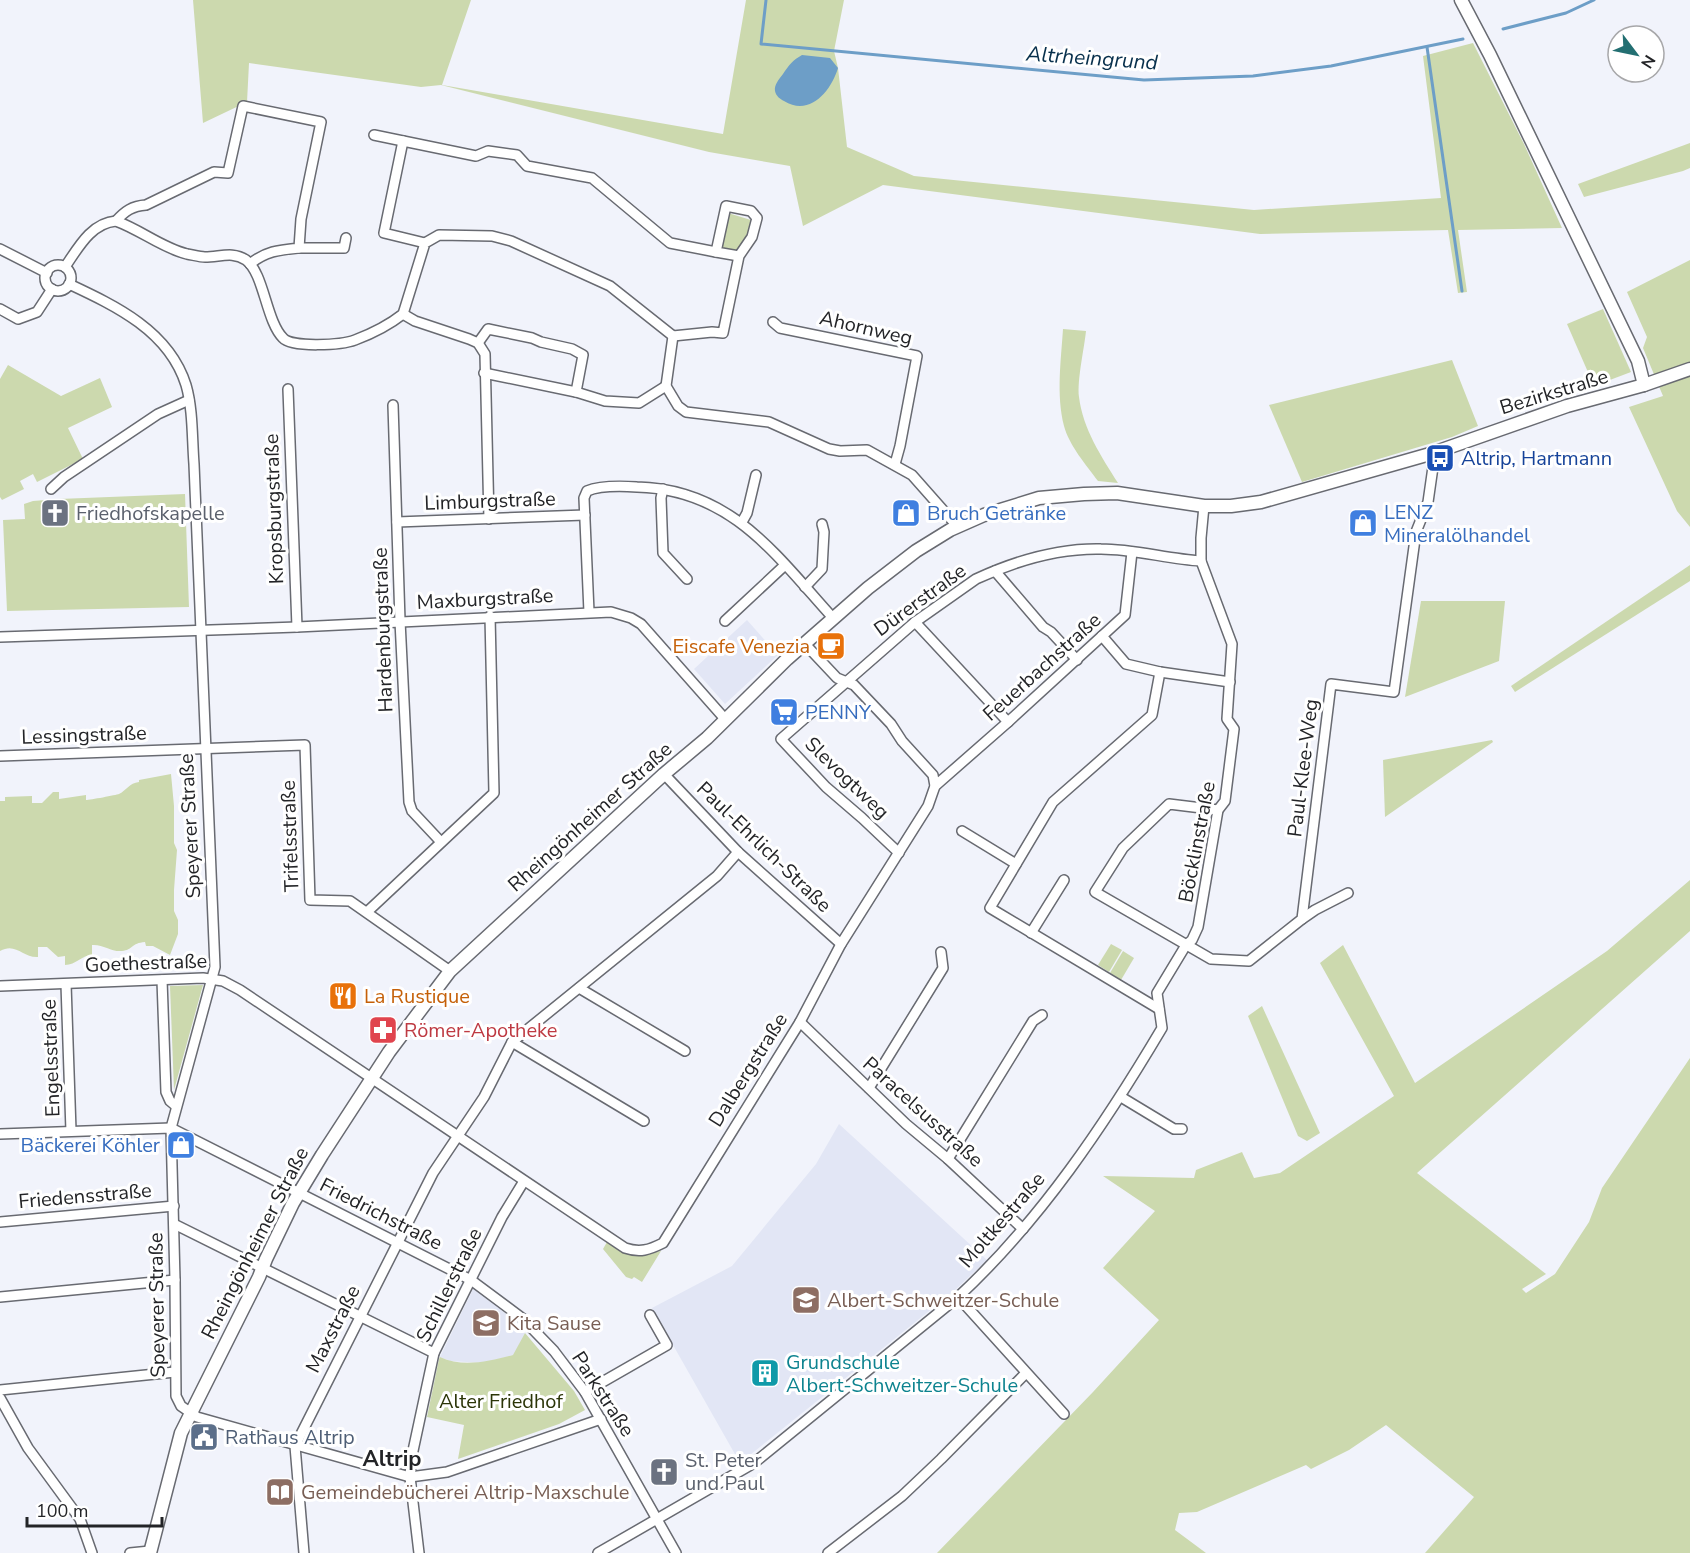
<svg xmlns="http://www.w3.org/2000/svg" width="1690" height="1553" font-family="'Nunito Sans',sans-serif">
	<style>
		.built { fill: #e2e6f5 }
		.green { fill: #ccd9ae }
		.water { fill: #6d9ec7 }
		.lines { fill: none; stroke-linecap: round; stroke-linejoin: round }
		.stream { stroke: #6d9ec7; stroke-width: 3 }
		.street-casing { stroke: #686a71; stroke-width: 12 }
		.secondary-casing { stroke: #686a71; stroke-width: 15 }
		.street { stroke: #fff; stroke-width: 9 }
		.secondary { stroke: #fff; stroke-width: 12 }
		.labels { text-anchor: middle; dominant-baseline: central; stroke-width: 6; stroke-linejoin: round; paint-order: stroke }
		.street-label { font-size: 20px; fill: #232427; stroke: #fff }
		.transit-label { font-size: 20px; fill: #164399; stroke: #fff; text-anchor: start }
		.shop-label { font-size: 20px; fill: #366cbe; stroke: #fff; text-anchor: start }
		.worship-label { font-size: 20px; fill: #5b616d; stroke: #fff; text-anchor: start }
		.food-label { font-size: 20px; fill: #c56008; stroke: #fff; text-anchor: end }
		.health-label { font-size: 20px; fill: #be3a42; stroke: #fff; text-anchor: start }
		.education-label { font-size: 20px; fill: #785e54; stroke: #fff; text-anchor: start }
		.culture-label { font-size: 20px; fill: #0d838f; stroke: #fff; text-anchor: start }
		.park-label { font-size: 20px; fill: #2b3508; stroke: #fff }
		.service-label { font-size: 20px; fill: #4e5e75; stroke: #fff; text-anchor: start }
		.water-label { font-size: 21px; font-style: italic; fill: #08304c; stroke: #fff }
		.quarter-label { font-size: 22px; font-weight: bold; fill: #232427; stroke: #fff }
	</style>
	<rect width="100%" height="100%" fill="#f1f3fb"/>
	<g class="built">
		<polygon points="747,620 778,655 725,704 694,669"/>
		<polygon points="839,1124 987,1260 954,1291 740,1463 652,1308 732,1266 816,1164"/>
		<polygon points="475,1288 506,1314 525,1333 514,1355 483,1363 450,1361 440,1357 473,1289"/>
	</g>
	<g class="green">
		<polygon points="193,0 471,0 442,85 723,134 746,0 844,0 834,51 838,68 847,147 914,176 1254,210 1441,198 1423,56 1473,43 1524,144 1562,228 1458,230 1467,292 1458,293 1448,230 1260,234 883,185 803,226 790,166 709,152 441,85 421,87 249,63 247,102 203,123"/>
		<polygon points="1690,143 1690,168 1683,171 1584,197 1578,184"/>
		<polygon points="728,213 751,220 747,242 737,255 718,251"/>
		<polygon points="1690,260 1690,527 1677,511 1629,407 1663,396 1643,348 1647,337 1627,292"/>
		<polygon points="1603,309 1631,372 1594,386 1567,324"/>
		<path d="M1063,329L1086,331C1084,350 1077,380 1079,397C1083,429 1101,456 1118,483L1098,481C1086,465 1069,445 1064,426C1056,395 1061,360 1063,329Z"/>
		<polygon points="1452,360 1478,426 1452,437 1302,482 1269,405"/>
		<polygon points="8,365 61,396 100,378 112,407 68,428 83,459 37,482 33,474 20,481 24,489 2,500 0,497 0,379"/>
		<polygon points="185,494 189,607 7,611 3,520 25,519 24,504 33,501 59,499"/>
		<polygon points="1690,565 1690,581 1515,692 1511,686"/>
		<polygon points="1421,601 1505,601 1499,661 1405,697"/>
		<polygon points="1492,740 1493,742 1385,817 1383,760"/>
		<path d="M171,774L174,806V843L177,850L174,890V911L178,920V934L170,955L153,946H146L145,942C131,943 133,950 122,951C111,952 103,944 92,945V955C82,955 76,965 65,965V956L58,957L47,947H38V957C23,958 16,942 0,951V801H5V797L32,796V803H42L53,792H59V799L86,795V800C90,800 116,795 119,794C127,790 129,783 139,782V780Z"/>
		<polygon points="1690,880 1690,931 1417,1173 1546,1274 1522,1289 1526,1293 1555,1274 1589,1222 1602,1188 1690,1058 1690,1553 1425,1553 1474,1497 1386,1425 1349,1450 1311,1469 1306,1465 1197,1512 1179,1513 1175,1530 1206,1553 937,1553 1093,1392 1159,1320 1103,1268 1155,1211 1103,1176 1194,1178 1196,1170 1242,1152 1254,1178 1280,1173 1394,1096 1320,963 1343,945 1415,1083 1607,951"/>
		<polygon points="1111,944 1122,950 1109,972 1098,965"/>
		<polygon points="1123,951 1134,958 1121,980 1110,973"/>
		<polygon points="203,985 174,1090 170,986"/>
		<polygon points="1262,1006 1320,1133 1307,1141 1298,1136 1248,1016"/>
		<polygon points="607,1242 624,1252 636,1256 661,1251 642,1282 634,1277 632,1279 626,1277 603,1249"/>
		<path d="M525,1333L574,1391L585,1410L559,1424L458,1459L464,1425L427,1417L439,1359L440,1357C463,1368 490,1361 513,1355Z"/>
	</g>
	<path class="water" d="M802,55L830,58L838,68C831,91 810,117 784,101C780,99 776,96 775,91C774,85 779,79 783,74C789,65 793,60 802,55Z"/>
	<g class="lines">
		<g class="stream">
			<polyline points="766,0 761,44 1144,80 1253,76 1331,66 1463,39"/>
			<polyline points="1503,29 1566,13 1594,0"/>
			<polyline points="1427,47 1462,291"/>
		</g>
		<g class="street-casing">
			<g id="street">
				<polyline points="374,135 403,141"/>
				<path d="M116,221C125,211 132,206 146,205L214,172L228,173L243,106L321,122L301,219L299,248C279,250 266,251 250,264"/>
				<polyline points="425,243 384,233 403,141 476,156 488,151 517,155 527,166 592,178 670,243 716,252"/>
				<polyline points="299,248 344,248 346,238"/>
				<polyline points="0,249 47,273"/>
				<circle cx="58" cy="278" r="13"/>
				<path d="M65,267C78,248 91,223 116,221C141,230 162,248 187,254C193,255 200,257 205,257C220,257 233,251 246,260C264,273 266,321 283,338C292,348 342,345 355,340C371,334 389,325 403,314L425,243L439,235L492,236L511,241L610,286L673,336L666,386L678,406L686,412L769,422L829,449L840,451L867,450L912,475L958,527"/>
				<path d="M69,284C116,306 169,331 186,385C193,409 192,438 194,464L215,967L171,1128L175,1280L176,1396L181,1406L197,1417L410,1477L447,1472L601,1419"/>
				<polyline points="0,309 18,319 37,312 52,289"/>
				<polyline points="403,314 415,321 469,339 478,343 485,354 489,519"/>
				<polyline points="773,322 780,328 917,356 900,446 895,464"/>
				<polyline points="673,336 712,332 723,333 739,256 752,237 757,218 751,211 726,206 716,252 739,256"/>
				<polyline points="478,343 488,329 532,338 541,342 572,349 583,355 576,392 605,401 639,403 666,386"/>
				<polyline points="484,373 576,392"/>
				<polyline points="288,389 297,627"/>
				<polyline points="393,405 400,621 409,802 412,811 441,842"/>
				<polyline points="51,489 64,477 158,414 189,400"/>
				<polyline points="663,489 661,498 663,553 687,579"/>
				<polyline points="397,522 585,515"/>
				<polyline points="742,522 747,513 756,475"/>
				<polyline points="995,571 1043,627 1051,632 1077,660"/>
				<polyline points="805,587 822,569 824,532 822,524"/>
				<path d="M589,612L584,498L587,491C601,485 622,486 637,487C731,489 776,555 833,618"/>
				<polyline points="725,621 785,565"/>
				<polyline points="915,622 1008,722"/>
				<polyline points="1102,636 1126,664 1160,672 1230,682"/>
				<polyline points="0,637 297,627 611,612 631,618 641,624 725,719"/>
				<polyline points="0,756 305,745 310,900 350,901 450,971"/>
				<polyline points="664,774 738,852 841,944"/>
				<polyline points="935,786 1008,722 1125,615 1132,552"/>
				<polyline points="1218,810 1169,804 1123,848 1095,892 1211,959 1249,961 1302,919 1331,684 1394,692 1416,532 1428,502 1433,467 1430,454"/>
				<polyline points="962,831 1016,864"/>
				<path d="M899,853L862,818L826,787L781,739L915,622L976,579C1015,561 1058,548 1101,549C1134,549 1168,559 1201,561"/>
				<polyline points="367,912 494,793 490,616"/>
				<polyline points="1302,919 1315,910 1348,893"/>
				<polyline points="1031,933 1064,880"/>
				<polyline points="162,980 166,1092 170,1101 176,1106"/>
				<polyline points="66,984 71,1131"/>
				<path d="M0,986L203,978L223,981L240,990L625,1248C640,1253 649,1250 663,1243L800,1022L841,944L928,806L935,786L933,775L902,741L891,724L854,685L837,678L805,644"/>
				<polyline points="579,988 685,1051"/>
				<polyline points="1159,1009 990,908 1053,802 1152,715 1160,672"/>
				<polyline points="800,1022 906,1124 948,1159 1023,1229"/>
				<polyline points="512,1042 644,1121"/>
				<polyline points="869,1088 943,968 941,952"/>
				<polyline points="1121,1097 1174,1129 1182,1129"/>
				<polyline points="0,1134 171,1128 471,1280 522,1318 554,1351 585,1392 676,1553"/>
				<polyline points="948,1159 1033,1021 1042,1015"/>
				<polyline points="0,1222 174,1206"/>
				<polyline points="174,1224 434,1353"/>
				<polyline points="0,1297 175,1280"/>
				<polyline points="958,1297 1064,1414"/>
				<polyline points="0,1390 175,1372"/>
				<polyline points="585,1392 667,1345 650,1315"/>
				<polyline points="0,1398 28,1448 80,1519 92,1553"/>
				<polyline points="130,1553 150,1551"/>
				<polyline points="304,1553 295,1446 433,1173 484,1097 512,1042 717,876 738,852"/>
				<polyline points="419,1553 410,1477 411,1460 434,1353 502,1217 524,1181"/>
				<path d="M598,1553L754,1463L958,1297C1041,1220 1105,1124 1162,1028L1157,993L1186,945L1192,940L1198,927L1218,810L1225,801L1234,729L1227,719L1232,644L1201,561V538L1204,506"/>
				<polyline points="828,1553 902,1496 941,1459 1026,1373"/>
			</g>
		</g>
		<g class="secondary-casing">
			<g id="secondary">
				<polyline points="1461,0 1490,55 1638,361 1644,385"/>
				<polyline points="150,1553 181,1433 259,1277 266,1259 293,1203 322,1155 389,1052 450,971 664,774 707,738 787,659 868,588 916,551 950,530 984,515 1039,498 1084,494 1117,493 1204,506 1231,506 1261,502 1430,454 1567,406 1644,385 1690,369"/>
			</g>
		</g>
		<use href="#street" class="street"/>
		<use href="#secondary" class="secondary"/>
	</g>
	<defs>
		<g id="bus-square" transform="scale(1.5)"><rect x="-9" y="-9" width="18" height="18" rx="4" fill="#1a4fb4" stroke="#fff"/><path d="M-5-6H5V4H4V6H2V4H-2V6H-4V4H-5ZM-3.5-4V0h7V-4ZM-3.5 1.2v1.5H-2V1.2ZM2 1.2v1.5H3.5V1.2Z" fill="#fff"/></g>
		<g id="church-square" transform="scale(1.5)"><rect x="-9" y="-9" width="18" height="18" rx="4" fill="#6b7280" stroke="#fff"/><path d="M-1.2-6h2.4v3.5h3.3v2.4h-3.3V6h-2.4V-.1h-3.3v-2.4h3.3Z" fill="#fff"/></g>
		<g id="shop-square" transform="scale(1.5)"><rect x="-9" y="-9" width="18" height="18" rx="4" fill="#3f7fe0" stroke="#fff"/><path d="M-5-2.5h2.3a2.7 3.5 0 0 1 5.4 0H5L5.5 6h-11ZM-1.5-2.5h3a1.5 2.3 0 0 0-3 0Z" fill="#fff"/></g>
		<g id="cafe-square" transform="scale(1.5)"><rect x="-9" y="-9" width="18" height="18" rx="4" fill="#e8710a" stroke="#fff"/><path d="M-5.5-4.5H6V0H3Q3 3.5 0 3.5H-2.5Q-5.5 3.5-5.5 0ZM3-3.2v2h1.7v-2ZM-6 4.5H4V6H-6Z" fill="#fff"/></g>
		<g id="supermarket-square" transform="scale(1.5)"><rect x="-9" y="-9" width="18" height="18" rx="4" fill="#3f7fe0" stroke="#fff"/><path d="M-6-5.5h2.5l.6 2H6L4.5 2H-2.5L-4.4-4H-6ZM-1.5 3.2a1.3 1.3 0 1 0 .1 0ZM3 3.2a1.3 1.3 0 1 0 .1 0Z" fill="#fff"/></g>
		<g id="restaurant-square" transform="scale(1.5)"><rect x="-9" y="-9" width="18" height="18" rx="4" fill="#e8710a" stroke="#fff"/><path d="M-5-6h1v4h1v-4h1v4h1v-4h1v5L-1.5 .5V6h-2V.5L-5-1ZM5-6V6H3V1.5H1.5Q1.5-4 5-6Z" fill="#fff"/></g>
		<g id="pharmacy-square" transform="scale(1.5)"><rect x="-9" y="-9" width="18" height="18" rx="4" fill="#e0444e" stroke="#fff"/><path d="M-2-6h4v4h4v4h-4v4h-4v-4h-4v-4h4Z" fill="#fff"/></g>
		<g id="school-square" transform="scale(1.5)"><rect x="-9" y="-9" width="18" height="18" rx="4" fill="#8d6e63" stroke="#fff"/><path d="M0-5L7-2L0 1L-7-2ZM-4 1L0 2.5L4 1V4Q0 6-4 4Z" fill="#fff"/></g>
		<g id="building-square" transform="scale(1.5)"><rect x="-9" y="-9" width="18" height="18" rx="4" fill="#0f9aa8" stroke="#fff"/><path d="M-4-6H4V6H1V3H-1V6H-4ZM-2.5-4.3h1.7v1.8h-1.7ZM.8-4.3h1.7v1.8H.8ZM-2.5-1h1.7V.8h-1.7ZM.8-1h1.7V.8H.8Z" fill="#fff"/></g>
		<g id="civic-square" transform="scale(1.5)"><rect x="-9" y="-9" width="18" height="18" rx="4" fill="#5c6f8a" stroke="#fff"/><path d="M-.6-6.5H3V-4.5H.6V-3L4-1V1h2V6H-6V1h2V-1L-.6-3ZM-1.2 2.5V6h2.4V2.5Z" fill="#fff"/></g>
		<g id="library-square" transform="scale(1.5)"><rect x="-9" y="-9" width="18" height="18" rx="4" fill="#8d6e63" stroke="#fff"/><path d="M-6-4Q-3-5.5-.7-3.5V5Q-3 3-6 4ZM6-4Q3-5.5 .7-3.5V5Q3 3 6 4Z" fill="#fff"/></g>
	</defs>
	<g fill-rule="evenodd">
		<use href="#bus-square" x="1440" y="458"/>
		<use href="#church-square" x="55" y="513"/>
		<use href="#shop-square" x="906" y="513"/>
		<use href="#shop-square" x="1363" y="523"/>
		<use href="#cafe-square" x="831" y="646"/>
		<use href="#supermarket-square" x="784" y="712"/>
		<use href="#restaurant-square" x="343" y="996"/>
		<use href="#pharmacy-square" x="383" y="1030"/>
		<use href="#shop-square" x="181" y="1145"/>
		<use href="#school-square" x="806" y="1300"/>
		<use href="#school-square" x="486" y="1323"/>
		<use href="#building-square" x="765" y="1373"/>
		<use href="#civic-square" x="204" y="1437"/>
		<use href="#church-square" x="664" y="1472"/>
		<use href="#library-square" x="280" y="1492"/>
	</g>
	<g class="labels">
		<g class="street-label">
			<text transform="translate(866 328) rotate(13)">Ahornweg</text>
			<text transform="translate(1554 392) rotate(-17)">Bezirkstraße</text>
			<text transform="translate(490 501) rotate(-2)">Limburgstraße</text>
			<text transform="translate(274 509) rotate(-92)">Kropsburgstraße</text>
			<text transform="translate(485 599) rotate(-3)">Maxburgstraße</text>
			<text transform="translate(920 600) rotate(-36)">Dürerstraße</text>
			<text transform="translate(383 630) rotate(-92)">Hardenburgstraße</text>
			<text transform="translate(1042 667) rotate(-42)">Feuerbachstraße</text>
			<text transform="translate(84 735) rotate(-2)">Lessingstraße</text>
			<text transform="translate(1303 768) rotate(-83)">Paul-Klee-Weg</text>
			<text transform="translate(847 778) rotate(44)">Slevogtweg</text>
			<text transform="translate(590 817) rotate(-42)">Rheingönheimer Straße</text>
			<text transform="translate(190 826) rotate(-93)">Speyerer Straße</text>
			<text transform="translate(290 836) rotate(-92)">Trifelsstraße</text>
			<text transform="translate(1197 842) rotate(-79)">Böcklinstraße</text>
			<text transform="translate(764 847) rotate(44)">Paul-Ehrlich-Straße</text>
			<text transform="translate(146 963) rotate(-2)">Goethestraße</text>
			<text transform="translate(51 1058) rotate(-92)">Engelsstraße</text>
			<text transform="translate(748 1070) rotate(-58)">Dalbergstraße</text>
			<text transform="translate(923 1112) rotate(42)">Paracelsusstraße</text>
			<text transform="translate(85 1196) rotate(-5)">Friedensstraße</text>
			<text transform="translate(381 1214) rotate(27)">Friedrichstraße</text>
			<text transform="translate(1002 1220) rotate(-49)">Moltkestraße</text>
			<text transform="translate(255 1243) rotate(-63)">Rheingönheimer Straße</text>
			<text transform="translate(449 1285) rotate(-64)">Schillerstraße</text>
			<text transform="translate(157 1305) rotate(-91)">Speyerer Straße</text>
			<text transform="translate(333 1329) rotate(-63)">Maxstraße</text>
			<text transform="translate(603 1394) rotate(57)">Parkstraße</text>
		</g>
		<g class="transit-label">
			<text x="1461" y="458">Altrip, Hartmann</text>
		</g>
		<g class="shop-label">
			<text x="1384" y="512">LENZ<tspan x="1384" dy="23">Mineralölhandel</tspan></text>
			<text x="927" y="513">Bruch Getränke</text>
			<text x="805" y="712">PENNY</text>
			<text x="160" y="1145" text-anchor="end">Bäckerei Köhler</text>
		</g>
		<g class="worship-label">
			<text x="76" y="513">Friedhofskapelle</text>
			<text x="685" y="1460">St. Peter<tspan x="685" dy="23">und Paul</tspan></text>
		</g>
		<g class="food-label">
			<text x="810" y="646">Eiscafe Venezia</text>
			<text x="364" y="996" text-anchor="start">La Rustique</text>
		</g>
		<g class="health-label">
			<text x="404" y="1030">Römer-Apotheke</text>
		</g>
		<g class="education-label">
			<text x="827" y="1300">Albert-Schweitzer-Schule</text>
			<text x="507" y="1323">Kita Sause</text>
			<text x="301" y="1492">Gemeindebücherei Altrip-Maxschule</text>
		</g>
		<g class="culture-label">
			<text x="786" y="1362">Grundschule<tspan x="786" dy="23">Albert-Schweitzer-Schule</tspan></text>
		</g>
		<g class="park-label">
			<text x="501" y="1401">Alter Friedhof</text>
		</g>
		<g class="service-label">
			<text x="225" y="1437">Rathaus Altrip</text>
		</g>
		<g class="water-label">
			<text transform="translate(1092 58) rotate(4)">Altrheingrund</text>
		</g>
		<g class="quarter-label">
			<text x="392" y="1459">Altrip</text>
		</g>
	</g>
	<g transform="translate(1636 54) rotate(122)"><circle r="28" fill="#ffffff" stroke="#a7a7a9" stroke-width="1.5"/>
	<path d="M0-4.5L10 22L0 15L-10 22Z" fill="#236f72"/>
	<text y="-9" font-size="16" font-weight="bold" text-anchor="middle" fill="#232427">N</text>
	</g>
	<path d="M27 1517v9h135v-9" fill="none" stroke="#232427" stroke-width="3"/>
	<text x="36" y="1517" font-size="18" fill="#232427" stroke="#ffffff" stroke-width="4.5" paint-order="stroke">100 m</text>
</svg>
